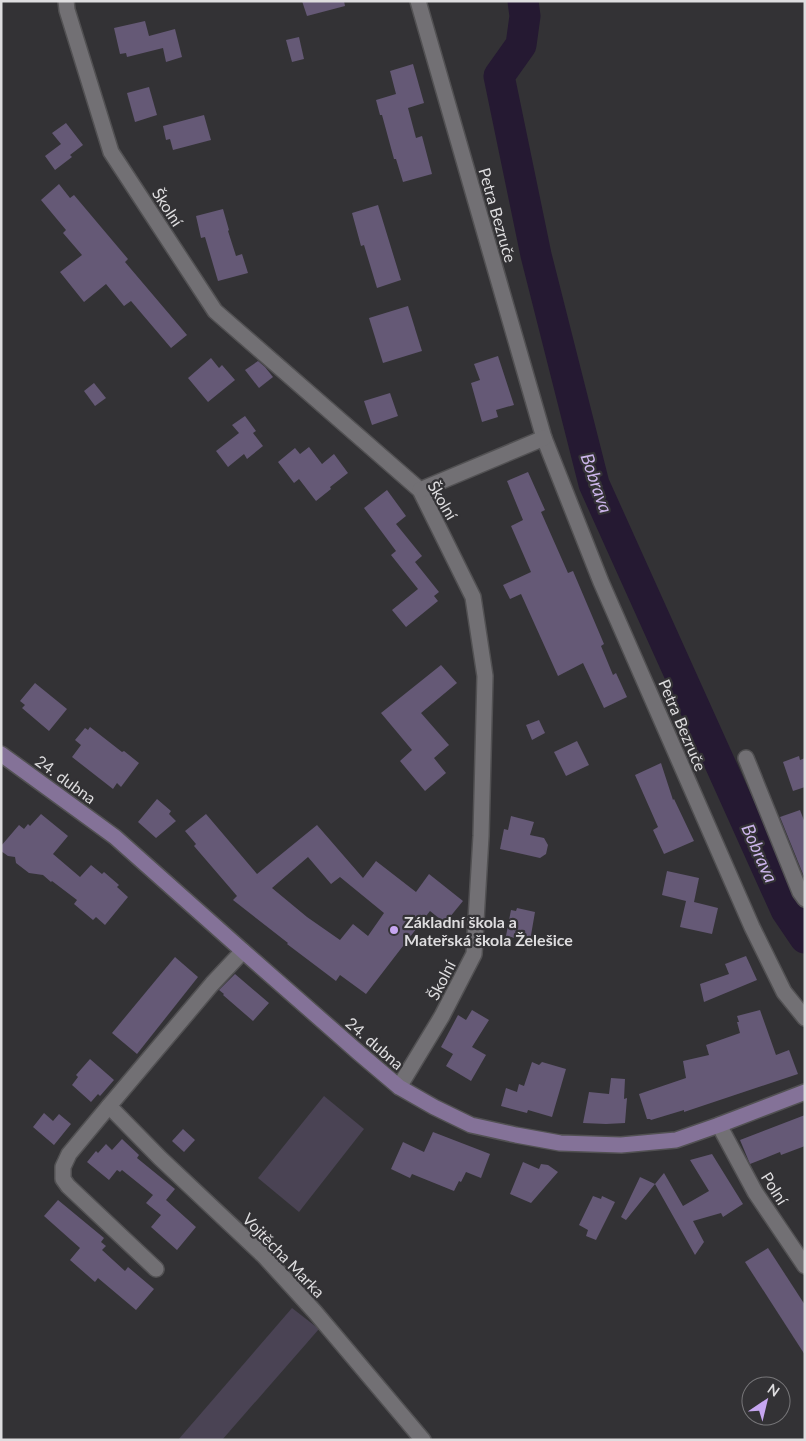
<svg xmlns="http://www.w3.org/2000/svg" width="806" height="1441" font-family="Lato,sans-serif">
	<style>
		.green { fill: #4a4354 }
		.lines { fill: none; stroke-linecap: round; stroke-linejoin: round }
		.river { stroke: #251932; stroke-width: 31 }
		.building { fill: #655976; fill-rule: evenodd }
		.minor-casing { stroke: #525153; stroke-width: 18 }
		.secondary-casing { stroke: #525153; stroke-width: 18 }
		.minor { stroke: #727074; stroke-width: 15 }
		.secondary { stroke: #847298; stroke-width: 15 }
		.poi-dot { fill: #c6a6f0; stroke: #333235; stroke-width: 2 }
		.labels { text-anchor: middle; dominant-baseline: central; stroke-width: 4.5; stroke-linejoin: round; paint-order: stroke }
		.street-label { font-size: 16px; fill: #dedddf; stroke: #333235 }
		.poi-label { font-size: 16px; font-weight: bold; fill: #dedddf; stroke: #333235; text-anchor: start }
		.water-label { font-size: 18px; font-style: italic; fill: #cbb4ea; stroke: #333235 }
	</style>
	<rect width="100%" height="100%" fill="#333235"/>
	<g class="green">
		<polygon points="324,1096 364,1129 299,1212 258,1178"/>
		<polygon points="292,1308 319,1329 222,1440 178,1440"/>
	</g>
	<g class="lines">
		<polyline class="river" points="523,1 525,16 521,45 499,76 536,255 594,484 786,910 805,938"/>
	</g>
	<g class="building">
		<polygon points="302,1 344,1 345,6 307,16"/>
		<polygon points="145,21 149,36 175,29 182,57 166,62 163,48 127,57 126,53 120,54 114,28"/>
		<polygon points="299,37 304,59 292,62 286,40"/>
		<polygon points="413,64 424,103 408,108 416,138 422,136 432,174 403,182 396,159 394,159 382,115 380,115 376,100 396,94 390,71"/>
		<polygon points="149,87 157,115 135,122 127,93"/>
		<polygon points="204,115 211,140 173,150 170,139 166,140 163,126"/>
		<polygon points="66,123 83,145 70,155 72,157 55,170 45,156 61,144 52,133"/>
		<polygon points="59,184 70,198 74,195 128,259 125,262 187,335 171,348 131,301 124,306 106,284 84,302 60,272 82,255 63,233 66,230 41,200"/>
		<polygon points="378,205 401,280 377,288 364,245 361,246 352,213"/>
		<polygon points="223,209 229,230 228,231 236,256 242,254 248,273 218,281 205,237 201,238 196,216"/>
		<polygon points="408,306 422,351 383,363 369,318"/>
		<polygon points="498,356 514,405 496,410 498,417 482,422 471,383 480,380 474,364"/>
		<polygon points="211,358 219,368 222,365 235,380 208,402 188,378"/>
		<polygon points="258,361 265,367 273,377 259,388 245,370"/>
		<polygon points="94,383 106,398 95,406 84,391"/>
		<polygon points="390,393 398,416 372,425 364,401"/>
		<polygon points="245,416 256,431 253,433 263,446 247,459 244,454 228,467 216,451 239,433 232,425"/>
		<polygon points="309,447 322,464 334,454 348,473 330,487 331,489 316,501 299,479 294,483 278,462 295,448 300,454"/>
		<polygon points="528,472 545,510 541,512 568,573 573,571 604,644 601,646 613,675 616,673 627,697 604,708 583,663 558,676 521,594 510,599 503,585 531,572 511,526 523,520 507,481"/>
		<polygon points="387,490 406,516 396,524 422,556 415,562 439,592 434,596 438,601 406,627 392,610 418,589 391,555 396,551 364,508"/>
		<polygon points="441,665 457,683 421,713 449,745 434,758 446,773 425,791 400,761 412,750 381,713"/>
		<polygon points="35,683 67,709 49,731 22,708 25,705 20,701"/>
		<polygon points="539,720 545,733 532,740 526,725"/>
		<polygon points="90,727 122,752 124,751 139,763 121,787 117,783 113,789 72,757 81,745 75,740 85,728 88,730"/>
		<polygon points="577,741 589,765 566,776 554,752"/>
		<polygon points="799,756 800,760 805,758 805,787 793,791 783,762"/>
		<polygon points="661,763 673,800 674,799 694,841 664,854 653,830 658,827 635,775"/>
		<polygon points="157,799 171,811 169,814 176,821 156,838 138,822"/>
		<polygon points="800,810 805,823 805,879 780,817"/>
		<polygon points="41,814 68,836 53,854 80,877 91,865 102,874 104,872 119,885 117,887 128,897 105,925 96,917 93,920 74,904 77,900 52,881 51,882 43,875 29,873 16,863 15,857 8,856 1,851 1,846 19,825 24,829 28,824 30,826"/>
		<path d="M206,814L257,874L317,825L363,878L376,861L416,892L429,874L463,901L445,923L430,911L366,994L340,975L336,981L287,944L288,943L233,900L237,896L194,846L196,844L185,831ZM308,857L331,884L340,877L384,913L368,936L353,924L340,940L307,917L272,888Z"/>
		<polygon points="511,816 534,822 530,835 544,838 548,845 546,854 540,858 500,849 504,829 508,830"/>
		<polygon points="667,871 699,878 694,902 718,908 712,934 680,927 686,901 662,895"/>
		<polygon points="517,908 535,912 530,941 506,936 511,910 516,911"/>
		<polygon points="746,956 757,980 704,1002 700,984 729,974 725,964"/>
		<polygon points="175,957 198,977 137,1054 112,1033"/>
		<polygon points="235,974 269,1003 253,1021 223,995 224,994 219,990"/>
		<polygon points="472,1010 489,1020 472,1047 486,1055 471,1081 446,1066 453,1054 441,1047 458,1015 466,1020"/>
		<polygon points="760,1010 776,1055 789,1050 798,1074 684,1112 684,1110 651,1120 650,1119 647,1119 639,1094 686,1078 683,1061 709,1055 706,1045 740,1033 737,1022 739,1022 737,1016"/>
		<polygon points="90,1059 114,1080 100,1096 98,1094 91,1102 72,1085 78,1077 76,1075"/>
		<polygon points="532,1062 539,1065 542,1062 566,1069 552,1117 528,1110 527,1113 501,1106 506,1088 517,1092 519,1084 524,1086"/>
		<polygon points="611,1078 625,1079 624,1099 627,1098 625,1123 606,1124 583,1123 589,1092 609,1094"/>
		<polygon points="44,1113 53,1121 59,1114 71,1124 54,1145 33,1127"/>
		<polygon points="805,1115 805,1146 781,1155 780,1152 750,1164 740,1140"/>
		<polygon points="183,1129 195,1140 184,1152 172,1141"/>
		<polygon points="433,1132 490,1154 481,1178 466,1172 461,1182 459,1181 454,1191 412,1174 410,1178 391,1169 403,1142 424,1152"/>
		<polygon points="122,1139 139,1155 137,1158 175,1189 166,1200 196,1227 177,1250 151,1227 161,1215 146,1203 153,1195 122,1170 120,1172 117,1170 109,1180 87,1162 96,1151 98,1153 106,1144 112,1150"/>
		<polygon points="712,1154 743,1204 723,1217 721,1213 693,1221 704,1242 695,1255 655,1184 626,1220 621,1217 640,1177 655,1184 664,1173 683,1206 709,1191 690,1160"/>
		<polygon points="523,1162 539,1169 541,1164 548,1165 558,1172 531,1203 510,1194"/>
		<polygon points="593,1196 601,1199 602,1196 615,1202 596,1240 586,1236 588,1230 579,1225"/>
		<polygon points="58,1200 104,1238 101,1242 106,1246 102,1250 125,1271 128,1267 154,1289 136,1310 98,1278 95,1282 70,1260 80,1248 44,1216"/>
		<polygon points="768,1248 805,1305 805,1355 745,1262"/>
	</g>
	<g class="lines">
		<g class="minor-casing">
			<g id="minor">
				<polyline points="66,1 67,10 111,152 215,311 420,490 473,597 485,676 481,836 474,954 442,1016 399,1087"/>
				<polyline points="418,1 544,438 601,582 752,927 784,992 805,1018"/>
				<polyline points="420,490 544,438"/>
				<polyline points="746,758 800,892 805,899"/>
				<polyline points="109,1106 160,1158 264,1256 315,1312 423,1440"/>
				<polyline points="719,1125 755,1192 805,1266"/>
				<polyline points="156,1269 68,1186 63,1179 63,1167 69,1154 109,1106 212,984 243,951"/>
			</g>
		</g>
		<g class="secondary-casing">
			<polyline id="secondary" points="1,754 115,837 243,951 359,1053 399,1087 434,1107 471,1125 516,1135 560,1143 621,1145 676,1140 719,1125 805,1092"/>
		</g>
		<use href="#minor" class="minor"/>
		<use href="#secondary" class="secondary"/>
	</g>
	<circle class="poi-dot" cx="394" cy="930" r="5"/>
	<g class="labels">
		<g class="street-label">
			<text transform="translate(168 207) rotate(57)">Školní</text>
			<text transform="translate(498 215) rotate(74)">Petra Bezruče</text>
			<text transform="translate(443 500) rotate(60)">Školní</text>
			<text transform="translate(683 725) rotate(67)">Petra Bezruče</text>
			<text transform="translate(66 779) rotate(36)">24. dubna</text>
			<text transform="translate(441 980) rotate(-63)">Školní</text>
			<text transform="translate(375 1043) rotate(41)">24. dubna</text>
			<text transform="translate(775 1188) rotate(58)">Polní</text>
			<text transform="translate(284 1255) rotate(46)">Vojtěcha Marka</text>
		</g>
		<g class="poi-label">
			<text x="404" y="921">Základní škola a<tspan x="404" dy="18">Mateřská škola Želešice</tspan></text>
		</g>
		<g class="water-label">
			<text transform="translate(597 483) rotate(71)">Bobrava</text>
			<text transform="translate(760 853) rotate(66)">Bobrava</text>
		</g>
	</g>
	<rect width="806" height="1441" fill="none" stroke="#dedddf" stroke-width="5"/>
	<g transform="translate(766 1401) rotate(35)"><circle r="24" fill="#333235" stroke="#777679"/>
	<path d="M0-4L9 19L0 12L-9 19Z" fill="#c6a6f0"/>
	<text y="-8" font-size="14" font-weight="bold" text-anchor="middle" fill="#dedddf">N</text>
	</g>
</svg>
